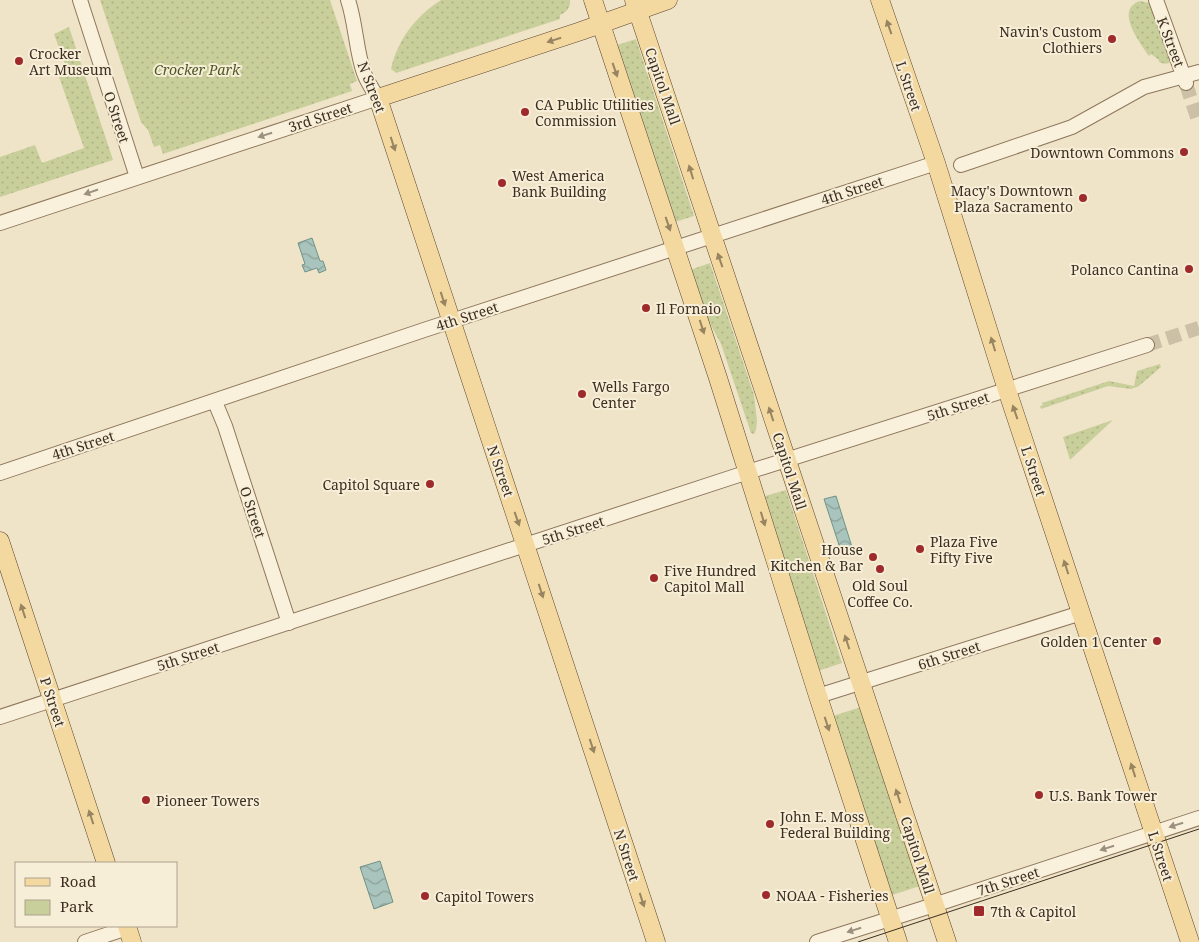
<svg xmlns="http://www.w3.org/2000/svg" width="1199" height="942" font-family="'Noto Serif',serif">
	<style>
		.green { fill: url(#green-dots) }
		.water { fill: url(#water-waves); stroke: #6f938a }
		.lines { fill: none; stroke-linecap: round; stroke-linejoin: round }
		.minor-tunnel { stroke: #ccc0a6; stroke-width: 14; stroke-dasharray: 14 7; stroke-linecap: butt }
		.minor-casing { stroke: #8d765c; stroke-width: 16 }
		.major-casing { stroke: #5b4430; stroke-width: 19 }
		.minor { stroke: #faf1dc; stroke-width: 14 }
		.major { stroke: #f3d9a0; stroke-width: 18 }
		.tram { stroke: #3d2e20; stroke-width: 1 }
		.oneway { fill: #988460 }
		.oneway2 { fill: #9c907e }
		.poi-dot { fill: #9e2a2b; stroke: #f7eed8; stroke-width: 2 }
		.labels { text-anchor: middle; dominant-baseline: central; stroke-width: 4; stroke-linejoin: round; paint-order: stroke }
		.poi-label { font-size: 14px; fill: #3d2e20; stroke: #f7eed8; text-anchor: start }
		.street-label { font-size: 14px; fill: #3d2e20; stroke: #f7eed8 }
		.park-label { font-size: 14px; font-style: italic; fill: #4d5a26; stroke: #f7eed8 }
	</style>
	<defs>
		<pattern id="green-dots" width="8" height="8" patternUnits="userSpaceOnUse" patternTransform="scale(1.25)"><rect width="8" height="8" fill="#c9cf9b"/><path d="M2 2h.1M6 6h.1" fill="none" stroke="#aeb285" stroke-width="1.8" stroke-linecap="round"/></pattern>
		<pattern id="water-waves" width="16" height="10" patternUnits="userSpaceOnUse" patternTransform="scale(1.25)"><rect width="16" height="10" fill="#a9c4bc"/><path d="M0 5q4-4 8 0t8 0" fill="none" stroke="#8ba098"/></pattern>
	</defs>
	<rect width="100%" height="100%" fill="#f0e4c8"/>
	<g class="green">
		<polygon points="100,0 330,0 357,81 350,84 352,91 163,154 160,145 154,147 148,130 141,122"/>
		<path d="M441,0H570C571,7 566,13 560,15V19L396,73L391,69C398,39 415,17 441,0Z"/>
		<path d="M1140,1L1150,3L1172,61C1167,65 1164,64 1159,62V60L1151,54L1149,56C1140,43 1114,9 1140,1Z"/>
		<polygon points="69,27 113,160 0,197 0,157 35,145 42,163 84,148 58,74 67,70 54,34"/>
		<polygon points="636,39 694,216 675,222 617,45"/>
		<polygon points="710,263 754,395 757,421 756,430 754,434 751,433 721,344 708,320 690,270"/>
		<polygon points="1160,364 1161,367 1139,386 1131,389 1108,386 1041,409 1040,406 1043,405 1042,403 1109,381 1134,386 1137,371"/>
		<polygon points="1113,420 1070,460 1063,437"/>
		<polygon points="786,490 842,663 818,671 765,496"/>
		<polygon points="861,707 920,886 892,895 833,716"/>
	</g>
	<g class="water">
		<polygon points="312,238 320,261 323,261 326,270 319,273 317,268 305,272 302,265 305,264 298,243"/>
		<polygon points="836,496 852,547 841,551 824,499"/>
		<polygon points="380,861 393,902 374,909 360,867"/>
	</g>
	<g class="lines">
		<g class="minor-tunnel">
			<polyline points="1186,84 1199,123"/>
			<polyline points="1147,345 1199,328"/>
		</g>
		<g class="minor-casing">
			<g id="minor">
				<polyline points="80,0 137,177"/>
				<polyline points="1156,0 1186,83"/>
				<polyline points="961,165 1072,127 1144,87 1199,72"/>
				<path d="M0,223L378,98C373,90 367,82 364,73C356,51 356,24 348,0"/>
				<polyline points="215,402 225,426 289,623"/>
				<polyline points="0,473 424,330 936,163"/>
				<polyline points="818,696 1081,613"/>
				<polyline points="0,717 748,472 1147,345"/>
				<polyline points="85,942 127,928"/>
				<polyline points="817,942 934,905 1199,818"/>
			</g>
		</g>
		<g class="major-casing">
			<g id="major">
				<polyline points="593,0 718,378 818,696 898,942"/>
				<polyline points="634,0 947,942"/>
				<polyline points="880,0 936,163 1007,390 1190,942"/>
				<polyline points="0,541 106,863"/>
				<polyline points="127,926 132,942"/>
				<polyline points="656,942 378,98 581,31 668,0"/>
			</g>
		</g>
		<use href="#minor" class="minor"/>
		<use href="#major" class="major"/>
		<polyline class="tram" points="858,942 1199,829"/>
	</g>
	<defs><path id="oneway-solid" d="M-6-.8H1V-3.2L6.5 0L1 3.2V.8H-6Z" transform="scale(1.25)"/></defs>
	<g class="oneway">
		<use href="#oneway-solid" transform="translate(889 27) rotate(-109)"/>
		<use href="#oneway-solid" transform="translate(554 40) rotate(162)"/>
		<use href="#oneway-solid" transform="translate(615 70) rotate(71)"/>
		<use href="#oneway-solid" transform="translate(393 144) rotate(72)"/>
		<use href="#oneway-solid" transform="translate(691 172) rotate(-107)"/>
		<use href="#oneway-solid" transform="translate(668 224) rotate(71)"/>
		<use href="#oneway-solid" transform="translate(720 260) rotate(-109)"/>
		<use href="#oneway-solid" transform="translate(443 299) rotate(72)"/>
		<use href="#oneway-solid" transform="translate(702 327) rotate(72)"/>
		<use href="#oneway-solid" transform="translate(993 344) rotate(-107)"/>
		<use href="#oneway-solid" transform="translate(1015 412) rotate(-109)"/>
		<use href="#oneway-solid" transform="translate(771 414) rotate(-108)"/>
		<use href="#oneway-solid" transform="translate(517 519) rotate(71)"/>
		<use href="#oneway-solid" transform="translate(763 519) rotate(73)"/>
		<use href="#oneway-solid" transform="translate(1066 567) rotate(-108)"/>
		<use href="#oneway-solid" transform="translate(541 591) rotate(72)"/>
		<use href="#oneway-solid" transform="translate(23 611) rotate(-108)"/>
		<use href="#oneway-solid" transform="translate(847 642) rotate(-108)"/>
		<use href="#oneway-solid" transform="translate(827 724) rotate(72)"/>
		<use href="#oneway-solid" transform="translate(592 746) rotate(72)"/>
		<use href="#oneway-solid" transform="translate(1133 770) rotate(-108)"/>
		<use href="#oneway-solid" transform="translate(898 796) rotate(-108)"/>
		<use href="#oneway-solid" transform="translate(91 817) rotate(-108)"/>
		<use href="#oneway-solid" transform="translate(642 900) rotate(72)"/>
	</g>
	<g class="oneway2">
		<use href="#oneway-solid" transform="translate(265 135) rotate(162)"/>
		<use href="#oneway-solid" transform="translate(91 192) rotate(161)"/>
		<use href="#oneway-solid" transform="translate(1176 825) rotate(162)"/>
		<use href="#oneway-solid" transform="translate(1107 848) rotate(162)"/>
		<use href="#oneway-solid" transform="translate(854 930) rotate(163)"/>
	</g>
	<g class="poi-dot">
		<circle cx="1112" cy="39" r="5"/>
		<circle cx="19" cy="61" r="5"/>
		<circle cx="525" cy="112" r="5"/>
		<circle cx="1184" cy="152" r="5"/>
		<circle cx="502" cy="183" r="5"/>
		<circle cx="1083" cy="198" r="5"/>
		<circle cx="1189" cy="269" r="5"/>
		<circle cx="646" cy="308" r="5"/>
		<circle cx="582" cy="394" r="5"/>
		<circle cx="430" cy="484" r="5"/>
		<circle cx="920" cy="549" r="5"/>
		<circle cx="873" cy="557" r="5"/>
		<circle cx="880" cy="569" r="5"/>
		<circle cx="654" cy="578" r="5"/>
		<circle cx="1157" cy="641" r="5"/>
		<circle cx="1039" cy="795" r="5"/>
		<circle cx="146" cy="800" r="5"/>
		<circle cx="770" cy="824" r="5"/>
		<circle cx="766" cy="895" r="5"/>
		<circle cx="425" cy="896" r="5"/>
		<rect x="973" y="905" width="12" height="12" rx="2.5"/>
	</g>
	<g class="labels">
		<g class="poi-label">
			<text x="1102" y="31" text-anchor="end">Navin's Custom<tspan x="1102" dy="16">Clothiers</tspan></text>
			<text x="29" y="53">Crocker<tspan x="29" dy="16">Art Museum</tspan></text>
			<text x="535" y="104">CA Public Utilities<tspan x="535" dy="16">Commission</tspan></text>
			<text x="1174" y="152" text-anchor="end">Downtown Commons</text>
			<text x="512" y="175">West America<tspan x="512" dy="16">Bank Building</tspan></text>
			<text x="1073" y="190" text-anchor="end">Macy's Downtown<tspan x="1073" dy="16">Plaza Sacramento</tspan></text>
			<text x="1179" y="269" text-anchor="end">Polanco Cantina</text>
			<text x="656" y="308">Il Fornaio</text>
			<text x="592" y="386">Wells Fargo<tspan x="592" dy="16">Center</tspan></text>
			<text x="420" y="484" text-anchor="end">Capitol Square</text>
			<text x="930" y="541">Plaza Five<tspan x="930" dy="16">Fifty Five</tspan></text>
			<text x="863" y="549" text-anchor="end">House<tspan x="863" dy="16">Kitchen &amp; Bar</tspan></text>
			<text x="664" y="570">Five Hundred<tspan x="664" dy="16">Capitol Mall</tspan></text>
			<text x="880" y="585" text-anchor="middle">Old Soul<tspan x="880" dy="16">Coffee Co.</tspan></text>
			<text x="1147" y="641" text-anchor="end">Golden 1 Center</text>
			<text x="1049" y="795">U.S. Bank Tower</text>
			<text x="156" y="800">Pioneer Towers</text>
			<text x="780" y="816">John E. Moss<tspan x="780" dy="16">Federal Building</tspan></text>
			<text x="776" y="895">NOAA - Fisheries</text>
			<text x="435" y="896">Capitol Towers</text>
			<text x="990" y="911">7th &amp; Capitol</text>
		</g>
		<g class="street-label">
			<text transform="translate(1171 42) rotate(69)">K Street</text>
			<text transform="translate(663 86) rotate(71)">Capitol Mall</text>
			<text transform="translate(909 86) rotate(71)">L Street</text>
			<text transform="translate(372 87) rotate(69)">N Street</text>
			<text transform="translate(117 117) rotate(72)">O Street</text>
			<text transform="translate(320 117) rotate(-18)">3rd Street</text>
			<text transform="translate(852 190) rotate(-18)">4th Street</text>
			<text transform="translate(467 316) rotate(-18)">4th Street</text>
			<text transform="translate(958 406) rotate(-18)">5th Street</text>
			<text transform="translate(83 445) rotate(-18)">4th Street</text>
			<text transform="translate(501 471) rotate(71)">N Street</text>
			<text transform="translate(790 471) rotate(72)">Capitol Mall</text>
			<text transform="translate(1034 471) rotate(72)">L Street</text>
			<text transform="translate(253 512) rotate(72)">O Street</text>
			<text transform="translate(573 530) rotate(-18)">5th Street</text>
			<text transform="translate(949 655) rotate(-18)">6th Street</text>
			<text transform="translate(188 656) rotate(-18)">5th Street</text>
			<text transform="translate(53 702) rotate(72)">P Street</text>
			<text transform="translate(627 855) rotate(72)">N Street</text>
			<text transform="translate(918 855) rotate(72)">Capitol Mall</text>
			<text transform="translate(1161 856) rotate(72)">L Street</text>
			<text transform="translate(1008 881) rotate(-18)">7th Street</text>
		</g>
		<g class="park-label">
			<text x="197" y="69">Crocker Park</text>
		</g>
	</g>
	<rect x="15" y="862" width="162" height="65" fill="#f7eed8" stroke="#ada18e"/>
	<rect x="25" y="878" width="25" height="8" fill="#f3d9a0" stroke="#ada18e"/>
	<text x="60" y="887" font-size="15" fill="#3d2e20">Road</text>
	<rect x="25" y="900" width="25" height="15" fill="#c9cf9b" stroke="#ada18e"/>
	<text x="60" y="912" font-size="15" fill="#3d2e20">Park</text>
</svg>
